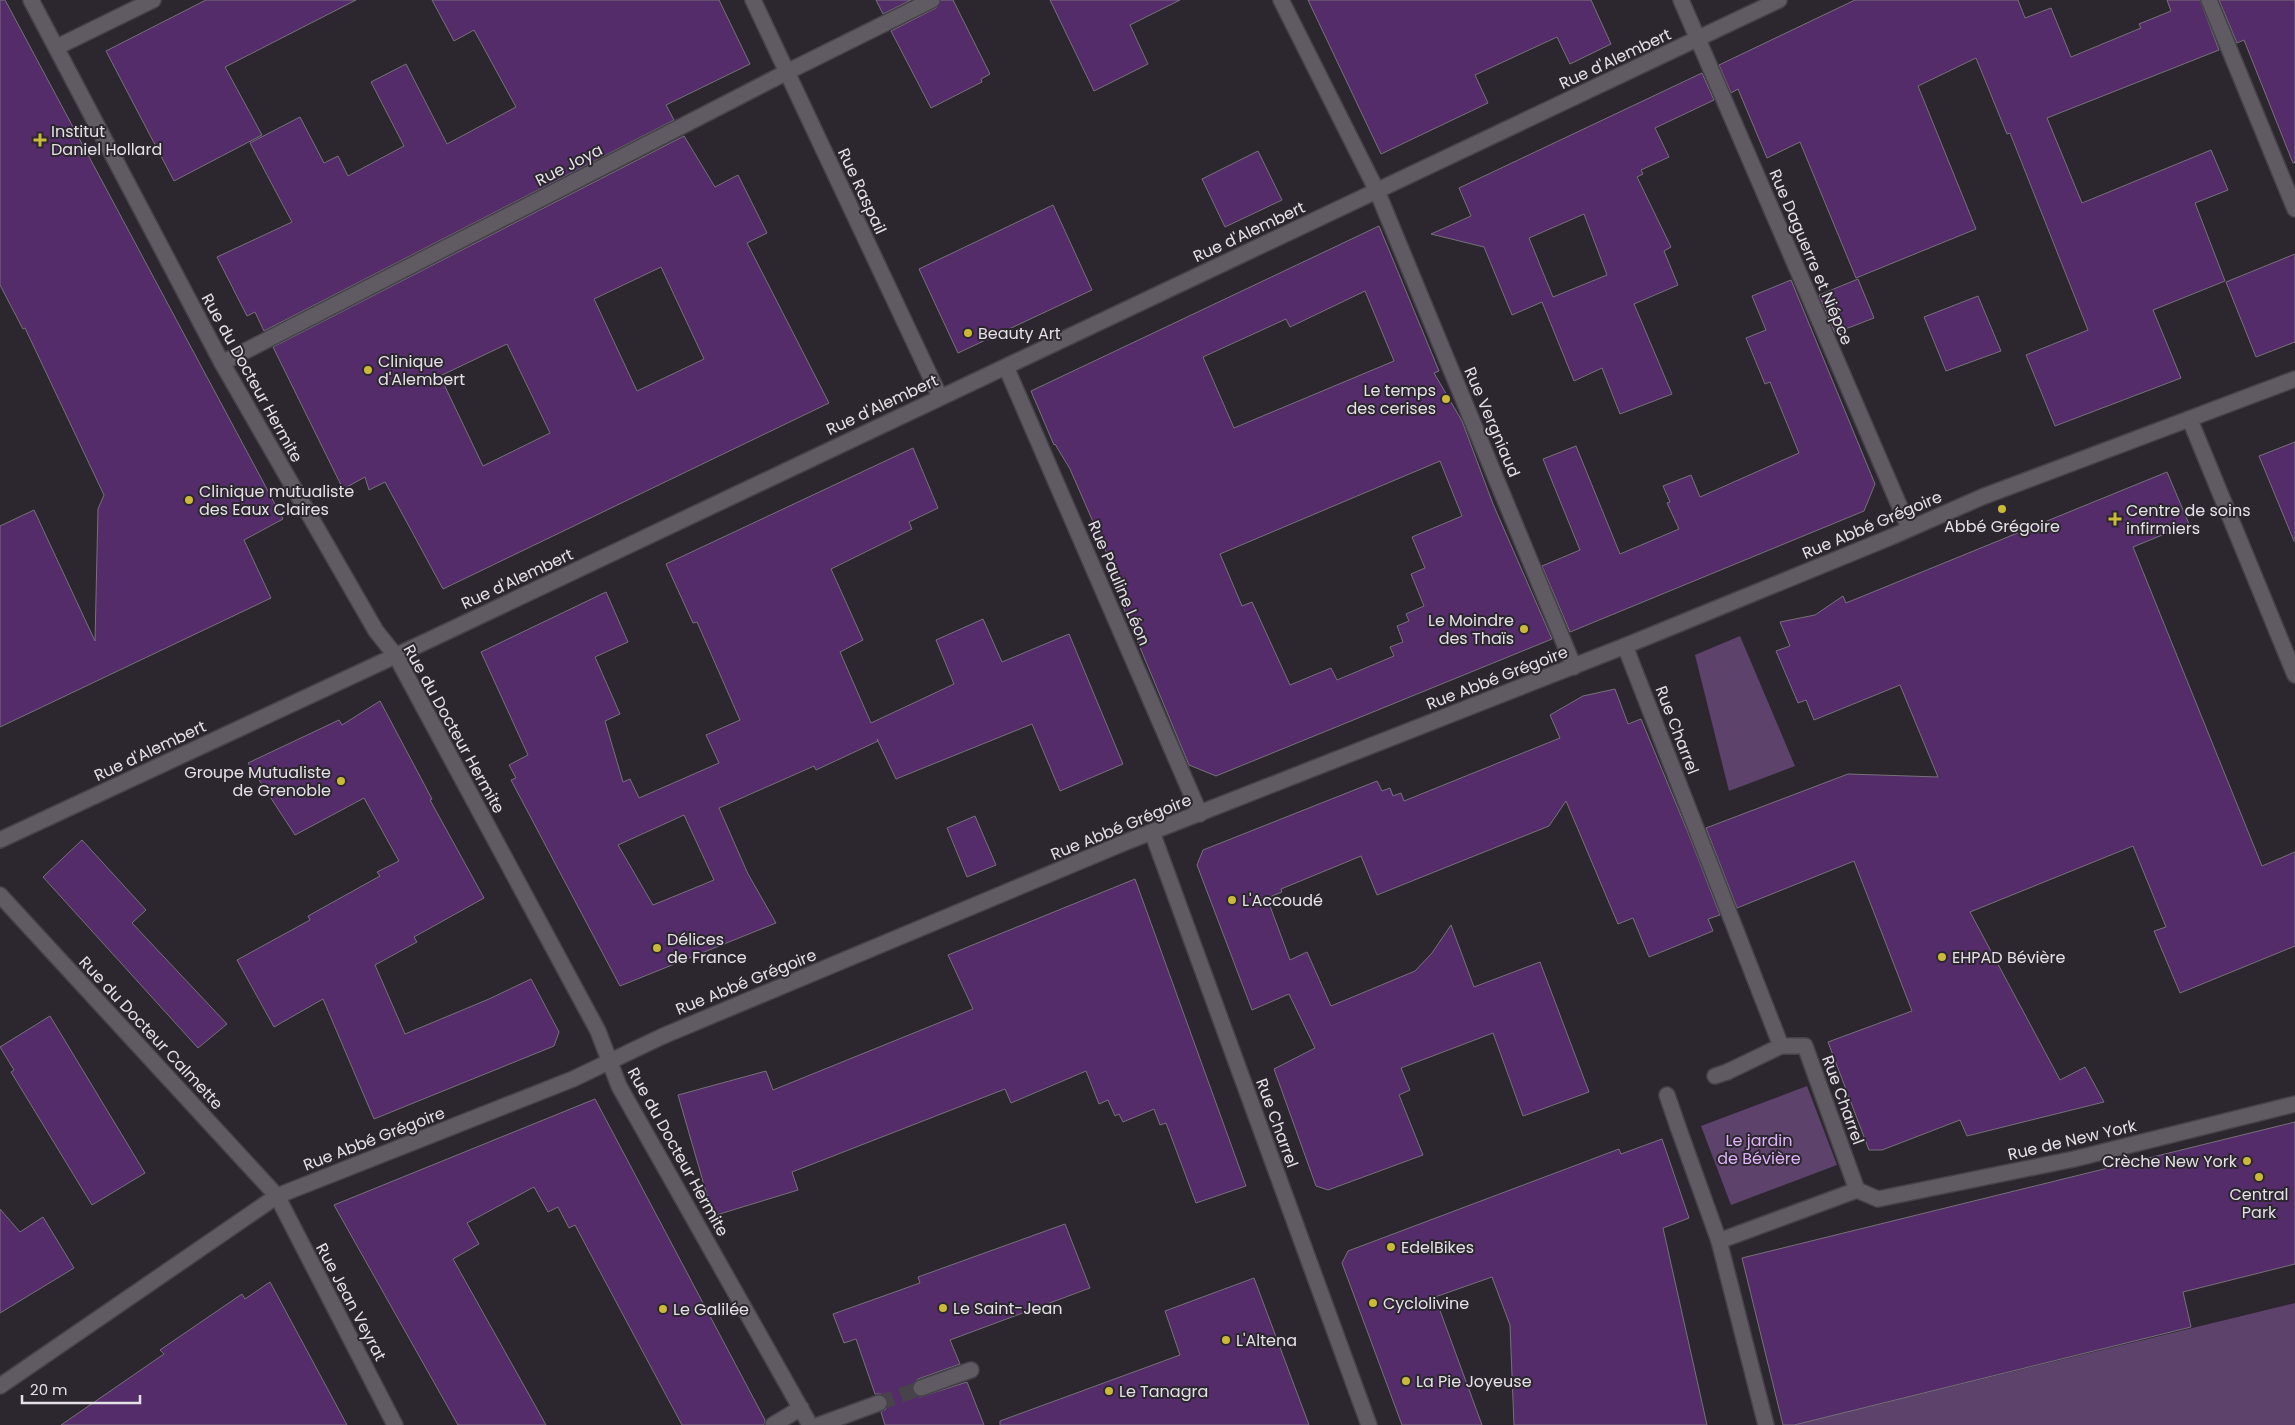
<svg xmlns="http://www.w3.org/2000/svg" width="2295" height="1425" font-family="Poppins,sans-serif">
	<style>
		.green { fill: #5d436c }
		.building { fill: #542c6a; stroke: #767179; fill-rule: evenodd }
		.lines { fill: none; stroke-linecap: round; stroke-linejoin: round }
		.street-tunnel { stroke: #48434a; stroke-width: 15; stroke-dasharray: 15 8; stroke-linecap: butt }
		.lane-casing { stroke: #464249; stroke-width: 18 }
		.street-casing { stroke: #464249; stroke-width: 18 }
		.lane { stroke: #605b63; stroke-width: 15 }
		.street { stroke: #605b63; stroke-width: 15 }
		.poi-dot { fill: #caba3a; stroke: #2c272f; stroke-width: 2 }
		.labels { text-anchor: middle; dominant-baseline: central; stroke-width: 4; stroke-linejoin: round; paint-order: stroke }
		.street-label { font-size: 16px; fill: #e4e1e6; stroke: #2c272f }
		.poi-label { font-size: 16px; fill: #e4e1e6; stroke: #2c272f; text-anchor: start }
		.park-label { font-size: 16px; fill: #e0b2fc; stroke: #2c272f }
	</style>
	<rect width="100%" height="100%" fill="#2c272f"/>
	<g class="green">
		<polygon points="1740,636 1795,766 1729,791 1695,655"/>
		<polygon points="1807,1086 1837,1165 1731,1205 1701,1126"/>
		<polygon points="2295,1303 2295,1425 1794,1425"/>
	</g>
	<g class="building">
		<polygon points="0,0 5,0 283,519 244,540 271,598 0,727 0,526 34,510 95,641 98,509 104,495 25,328 23,329 0,285"/>
		<polygon points="206,0 356,0 225,67 262,135 174,181 106,51"/>
		<polygon points="432,0 719,0 750,64 666,105 674,120 264,331 255,312 247,316 217,257 292,222 250,143 300,117 324,163 338,156 348,176 404,146 371,82 406,64 447,144 516,107 474,30 454,41"/>
		<polygon points="876,0 911,0 883,14"/>
		<polygon points="941,0 953,0 990,74 981,79 982,82 931,108 891,31 936,8"/>
		<polygon points="1050,0 1180,0 1130,25 1148,64 1094,91"/>
		<polygon points="1308,0 1591,0 1611,44 1570,64 1557,37 1475,75 1488,103 1381,154"/>
		<polygon points="1855,0 2018,0 2025,18 2051,8 2071,57 2141,28 2139,24 2171,11 2167,0 2200,0 2219,50 2047,118 2082,203 2211,150 2228,190 2195,203 2225,281 2153,310 2181,378 2055,426 2026,355 2088,330 2010,133 2007,134 1976,58 1918,86 1976,229 1856,278 1800,142 1767,158 1738,89 1731,93 1719,65"/>
		<polygon points="2219,0 2295,0 2295,163 2293,163 2244,40 2237,43"/>
		<path d="M1702,73L1714,100L1655,128L1669,157L1641,170L1643,174L1637,177L1671,247L1664,251L1678,285L1634,304L1672,394L1620,414L1602,368L1574,381L1542,302L1512,315L1484,247L1431,234L1471,216L1459,188ZM1584,214L1607,275L1553,297L1529,238Z"/>
		<path d="M684,136L715,187L738,175L767,233L747,243L829,403L443,589L385,482L369,490L365,477L343,489L273,347ZM661,267L704,359L637,391L594,299ZM507,344L550,433L483,466L440,376Z"/>
		<polygon points="1258,151 1282,200 1225,227 1202,179"/>
		<polygon points="1053,205 1092,290 958,353 919,269"/>
		<path d="M1379,226L1439,371L1434,373L1462,421L1493,504L1552,639L1216,776L1189,765L1119,597L1125,595L1070,469L1055,444L1054,445L1031,391ZM1365,291L1394,361L1234,428L1203,357L1286,319L1290,327ZM1440,461L1462,516L1412,537L1425,568L1411,574L1424,606L1406,614L1409,621L1397,626L1403,642L1390,647L1394,656L1337,680L1331,668L1290,685L1252,602L1242,606L1220,554Z"/>
		<polygon points="2295,254 2295,342 2256,357 2226,282"/>
		<polygon points="1858,279 1874,318 1835,333 1819,295"/>
		<polygon points="1791,280 1875,484 1864,511 1570,632 1542,566 1580,550 1543,459 1576,446 1620,554 1679,529 1667,503 1670,502 1663,486 1691,475 1700,497 1799,453 1770,382 1765,384 1746,338 1766,330 1752,296"/>
		<polygon points="1978,296 2001,351 1946,371 1924,317"/>
		<polygon points="2295,442 2295,541 2294,541 2259,456"/>
		<path d="M913,448L938,508L909,522L912,529L831,569L863,640L840,652L871,723L954,684L936,640L983,619L1002,662L1069,634L1123,764L1060,791L1032,724L896,779L877,739L878,741L816,770L814,766L719,808L748,874L776,923L620,986L511,780L516,778L509,765L528,755L481,652L606,592L628,642L595,657L620,714L605,721L623,782L630,779L639,798L719,763L706,735L740,720L697,622L693,623L666,564ZM684,815L714,880L653,905L618,845Z"/>
		<polygon points="2167,472 2189,524 2133,547 2262,866 2295,852 2295,946 2180,993 2154,931 2166,927 2133,846 1970,912 2060,1080 2085,1067 2104,1102 1967,1136 1960,1120 1882,1150 1869,1150 1828,1042 1912,1011 1854,861 1737,908 1706,828 1848,774 1938,777 1900,685 1814,720 1806,700 1798,703 1776,651 1790,646 1780,622 1815,615 1843,596 1846,603"/>
		<polygon points="1615,689 1628,724 1641,719 1689,835 1720,915 1708,919 1713,931 1649,957 1633,918 1618,924 1566,801 1549,826 1377,895 1361,856 1281,889 1282,892 1267,898 1290,960 1307,952 1331,1006 1415,971 1432,953 1451,925 1474,987 1540,962 1589,1092 1523,1116 1493,1033 1401,1068 1410,1090 1399,1095 1423,1155 1328,1190 1316,1186 1274,1069 1315,1048 1289,994 1252,1010 1197,865 1203,850 1377,781 1382,791 1390,788 1393,796 1401,793 1404,801 1560,738 1550,715 1583,696"/>
		<polygon points="380,701 432,799 430,800 484,898 414,937 417,942 375,965 405,1034 489,999 531,979 559,1032 554,1046 374,1119 323,999 274,1027 237,960 310,920 308,916 380,876 377,872 399,861 364,798 295,835 248,763 339,720 342,725"/>
		<polygon points="975,816 996,865 967,877 947,828"/>
		<polygon points="82,840 146,910 132,923 227,1024 198,1048 43,877"/>
		<polygon points="1135,879 1246,1186 1196,1203 1166,1123 1160,1125 1154,1109 1123,1122 1119,1114 1115,1116 1108,1100 1099,1104 1086,1071 1011,1103 1005,1089 792,1172 798,1190 713,1216 678,1095 766,1071 773,1090 973,1009 948,955"/>
		<polygon points="50,1016 145,1173 92,1205 11,1072 14,1070 0,1047"/>
		<polygon points="595,1099 765,1420 764,1425 682,1425 575,1225 569,1228 558,1207 548,1212 534,1187 467,1223 479,1244 453,1259 546,1425 458,1425 334,1205"/>
		<polygon points="2295,1122 2295,1264 2183,1292 2191,1327 1794,1425 1783,1425 1742,1258"/>
		<polygon points="1662,1139 1689,1218 1663,1228 1707,1425 1514,1425 1510,1325 1492,1277 1435,1297 1482,1425 1402,1425 1342,1263 1348,1251 1619,1149 1621,1154"/>
		<polygon points="0,1209 20,1232 43,1217 74,1268 0,1313"/>
		<polygon points="1065,1224 1090,1288 950,1340 960,1364 918,1379 912,1386 912,1392 920,1397 967,1382 984,1425 885,1425 881,1412 886,1409 888,1399 881,1394 875,1394 856,1339 844,1343 833,1314 920,1283 918,1277"/>
		<polygon points="1254,1278 1309,1425 1000,1425 1000,1421 1180,1355 1165,1311"/>
		<polygon points="270,1282 347,1425 61,1425 164,1354 160,1350 242,1294 245,1299"/>
	</g>
	<g class="lines">
		<polyline class="street-tunnel" points="879,1403 921,1388"/>
		<g class="lane-casing">
			<g id="lane">
				<polyline points="1715,1076 1727,1072"/>
				<polyline points="1667,1095 1678,1127"/>
				<polyline points="819,1425 879,1403"/>
			</g>
		</g>
		<g class="street-casing">
			<g id="street">
				<polyline points="31,0 222,363 376,631 396,656 598,1031 619,1086 810,1425"/>
				<polyline points="753,0 940,397"/>
				<polyline points="1281,0 1377,191 1574,667"/>
				<polyline points="1681,0 1909,528"/>
				<polyline points="2209,0 2295,209"/>
				<polyline points="57,47 153,0"/>
				<polyline points="222,363 787,72 932,0"/>
				<polyline points="1006,367 1200,814"/>
				<polyline points="2190,420 2295,675"/>
				<polyline points="1625,646 1781,1046 1805,1046 1857,1190 1719,1241 1766,1425"/>
				<polyline points="1152,832 1369,1425"/>
				<polyline points="0,840 425,642 1779,0"/>
				<polyline points="0,895 277,1196 395,1425"/>
				<polyline points="1727,1072 1781,1046"/>
				<polyline points="1678,1127 1719,1241"/>
				<polyline points="1857,1190 1878,1199 2074,1159 2295,1104"/>
				<polyline points="0,1386 277,1196 573,1079 663,1036 1126,842 1625,646 1891,537 1982,497 2295,379"/>
				<polyline points="921,1388 971,1370"/>
				<polyline points="773,1425 801,1408"/>
			</g>
		</g>
		<use href="#lane" class="lane"/>
		<use href="#street" class="street"/>
	</g>
	<g class="poi-dot">
		<path d="M37.5 132.5h5v5h5v5h-5v5h-5v-5h-5v-5h5z"/>
		<circle cx="968" cy="333" r="5"/>
		<circle cx="368" cy="370" r="5"/>
		<circle cx="1446" cy="399" r="5"/>
		<circle cx="189" cy="500" r="5"/>
		<circle cx="2002" cy="509" r="5"/>
		<path d="M2112.5 511.5h5v5h5v5h-5v5h-5v-5h-5v-5h5z"/>
		<circle cx="1524" cy="629" r="5"/>
		<circle cx="341" cy="781" r="5"/>
		<circle cx="1232" cy="900" r="5"/>
		<circle cx="657" cy="948" r="5"/>
		<circle cx="1942" cy="957" r="5"/>
		<circle cx="2247" cy="1161" r="5"/>
		<circle cx="2259" cy="1177" r="5"/>
		<circle cx="1391" cy="1247" r="5"/>
		<circle cx="1373" cy="1303" r="5"/>
		<circle cx="943" cy="1308" r="5"/>
		<circle cx="663" cy="1309" r="5"/>
		<circle cx="1226" cy="1340" r="5"/>
		<circle cx="1406" cy="1381" r="5"/>
		<circle cx="1109" cy="1391" r="5"/>
	</g>
	<g class="labels">
		<g class="street-label">
			<text transform="translate(1615 59) rotate(-25)">Rue d'Alembert</text>
			<text transform="translate(569 165) rotate(-27)">Rue Joya</text>
			<text transform="translate(862 191) rotate(65)">Rue Raspail</text>
			<text transform="translate(1249 232) rotate(-25)">Rue d'Alembert</text>
			<text transform="translate(1811 257) rotate(67)">Rue Daguerre et Niépce</text>
			<text transform="translate(252 378) rotate(61)">Rue du Docteur Hermite</text>
			<text transform="translate(882 405) rotate(-25)">Rue d'Alembert</text>
			<text transform="translate(1492 422) rotate(67)">Rue Vergniaud</text>
			<text transform="translate(1872 525) rotate(-23)">Rue Abbé Grégoire</text>
			<text transform="translate(517 579) rotate(-25)">Rue d'Alembert</text>
			<text transform="translate(1119 583) rotate(67)">Rue Pauline Léon</text>
			<text transform="translate(1497 678) rotate(-21)">Rue Abbé Grégoire</text>
			<text transform="translate(454 729) rotate(61)">Rue du Docteur Hermite</text>
			<text transform="translate(1677 730) rotate(69)">Rue Charrel</text>
			<text transform="translate(150 751) rotate(-25)">Rue d'Alembert</text>
			<text transform="translate(1121 827) rotate(-22)">Rue Abbé Grégoire</text>
			<text transform="translate(746 982) rotate(-22)">Rue Abbé Grégoire</text>
			<text transform="translate(151 1033) rotate(47)">Rue du Docteur Calmette</text>
			<text transform="translate(1843 1100) rotate(70)">Rue Charrel</text>
			<text transform="translate(1277 1123) rotate(70)">Rue Charrel</text>
			<text transform="translate(374 1139) rotate(-21)">Rue Abbé Grégoire</text>
			<text transform="translate(2072 1140) rotate(-13)">Rue de New York</text>
			<text transform="translate(678 1152) rotate(61)">Rue du Docteur Hermite</text>
			<text transform="translate(351 1302) rotate(62)">Rue Jean Veyrat</text>
		</g>
		<g class="poi-label">
			<text x="51" y="131">Institut<tspan x="51" dy="18">Daniel Hollard</tspan></text>
			<text x="978" y="333">Beauty Art</text>
			<text x="378" y="361">Clinique<tspan x="378" dy="18">d'Alembert</tspan></text>
			<text x="1436" y="390" text-anchor="end">Le temps<tspan x="1436" dy="18">des cerises</tspan></text>
			<text x="199" y="491">Clinique mutualiste<tspan x="199" dy="18">des Eaux Claires</tspan></text>
			<text x="2126" y="510">Centre de soins<tspan x="2126" dy="18">infirmiers</tspan></text>
			<text x="2002" y="526" text-anchor="middle">Abbé Grégoire</text>
			<text x="1514" y="620" text-anchor="end">Le Moindre<tspan x="1514" dy="18">des Thaïs</tspan></text>
			<text x="331" y="772" text-anchor="end">Groupe Mutualiste<tspan x="331" dy="18">de Grenoble</tspan></text>
			<text x="1242" y="900">L'Accoudé</text>
			<text x="667" y="939">Délices<tspan x="667" dy="18">de France</tspan></text>
			<text x="1952" y="957">EHPAD Bévière</text>
			<text x="2237" y="1161" text-anchor="end">Crèche New York</text>
			<text x="2259" y="1194" text-anchor="middle">Central<tspan x="2259" dy="18">Park</tspan></text>
			<text x="1401" y="1247">EdelBikes</text>
			<text x="1383" y="1303">Cyclolivine</text>
			<text x="953" y="1308">Le Saint-Jean</text>
			<text x="673" y="1309">Le Galilée</text>
			<text x="1236" y="1340">L'Altena</text>
			<text x="1416" y="1381">La Pie Joyeuse</text>
			<text x="1119" y="1391">Le Tanagra</text>
		</g>
		<g class="park-label">
			<text x="1759" y="1140">Le jardin<tspan x="1759" dy="18">de Bévière</tspan></text>
		</g>
	</g>
	<path d="M22 1395v8h118v-8" fill="none" stroke="#e4e1e6" stroke-width="2.5"/>
	<text x="30" y="1395" font-size="15" fill="#e4e1e6" stroke="#2c272f" stroke-width="4" paint-order="stroke">20 m</text>
</svg>
